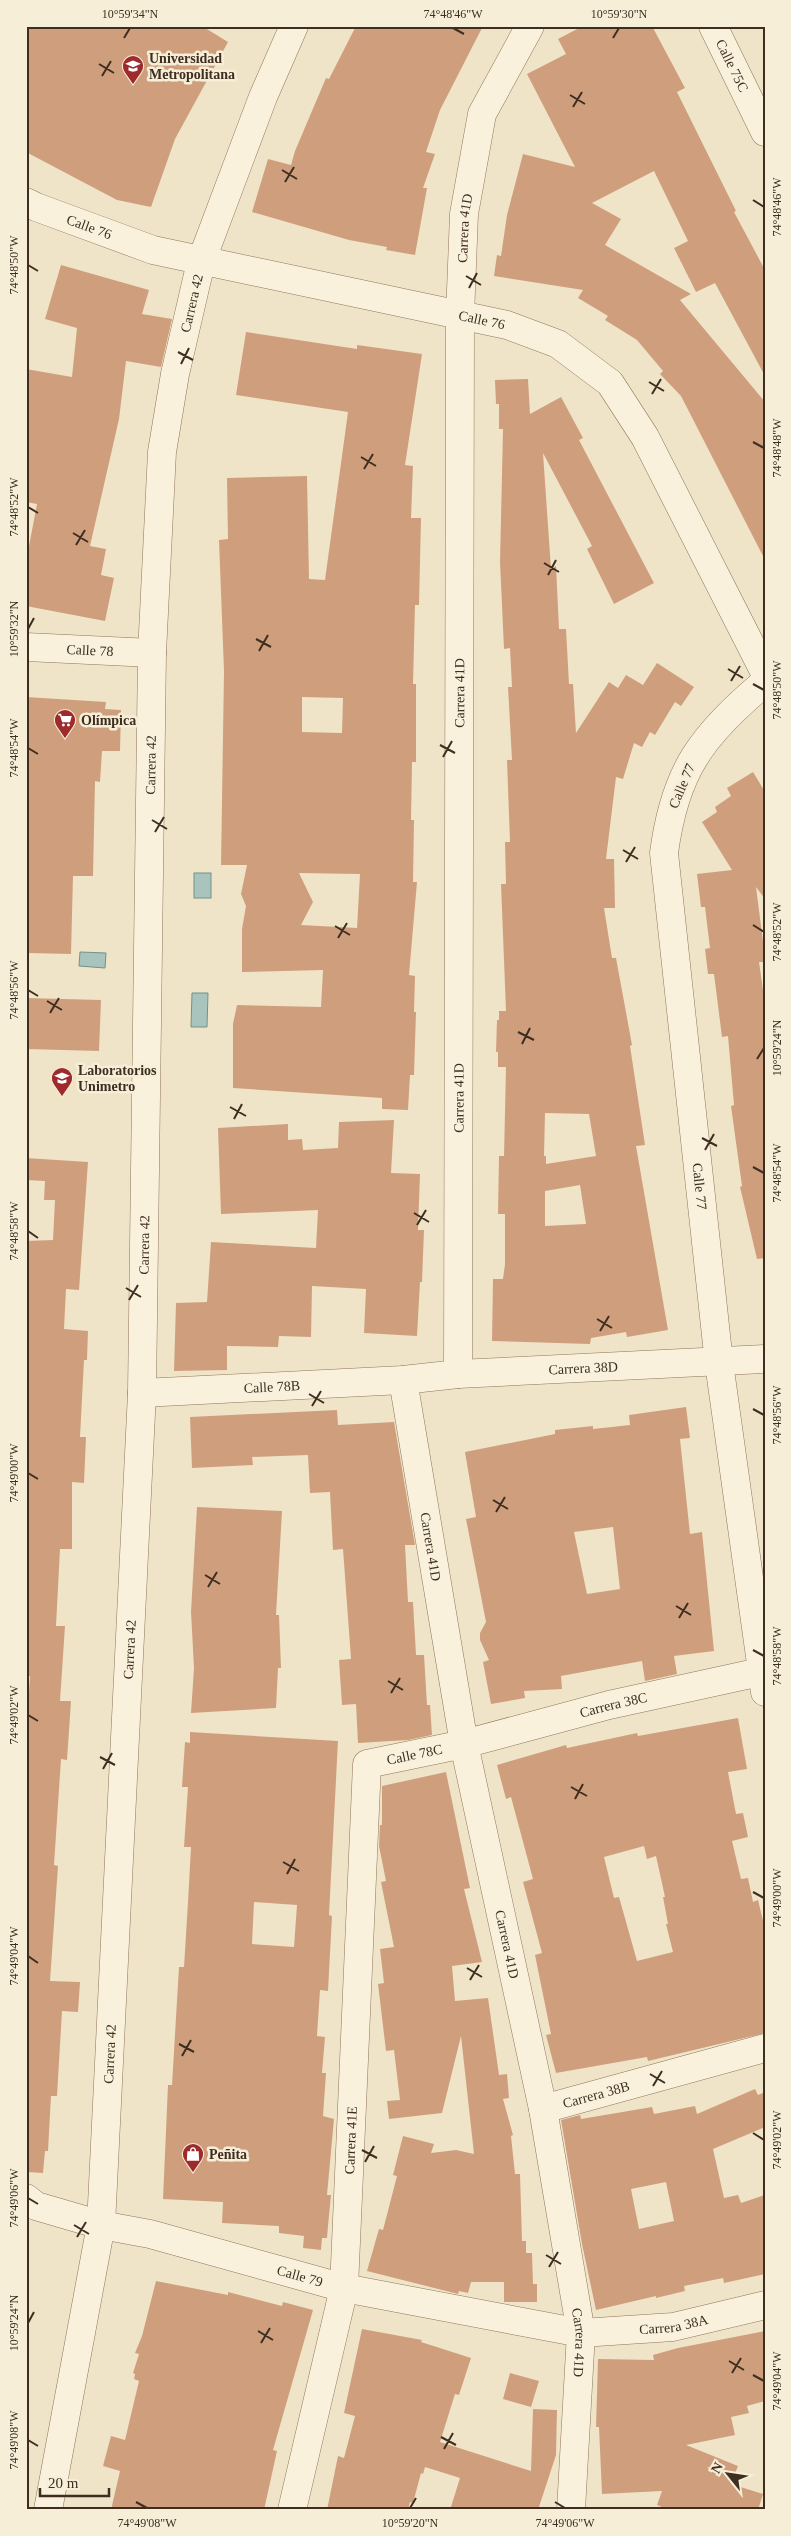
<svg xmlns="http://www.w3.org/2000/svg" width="791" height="2536" font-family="'Times New Roman',serif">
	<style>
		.water { fill: #a9c4bc; stroke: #6f938a }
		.building { fill: #cf9f7d; fill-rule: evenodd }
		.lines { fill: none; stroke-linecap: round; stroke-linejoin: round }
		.minor-casing { stroke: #8d765c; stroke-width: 29 }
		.tertiary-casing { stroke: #8d765c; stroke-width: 29 }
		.minor { stroke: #faf1dc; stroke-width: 28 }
		.tertiary { stroke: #faf1dc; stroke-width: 28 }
		.ticks { fill: none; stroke: #3d2e20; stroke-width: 2 }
		.labels { text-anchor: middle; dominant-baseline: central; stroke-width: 5; stroke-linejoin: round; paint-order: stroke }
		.poi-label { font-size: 14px; font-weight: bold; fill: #3d2e20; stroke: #f7eed8; text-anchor: start }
		.street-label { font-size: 14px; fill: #3d2e20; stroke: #f7eed8 }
		.neatline { fill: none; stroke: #3d2e20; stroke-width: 2 }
		.ticks-label { font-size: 12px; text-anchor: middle; fill: #3d2e20 }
	</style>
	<rect width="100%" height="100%" fill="#f0e4c8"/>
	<g class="water">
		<rect x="194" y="873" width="17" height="25"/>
		<polygon points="80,952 106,953 105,968 79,966"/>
		<polygon points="192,993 208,993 207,1027 191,1027"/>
	</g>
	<g class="building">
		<polygon points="26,26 202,26 228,42 175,139 151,207 117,200 26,152"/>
		<polygon points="356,26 483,26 440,110 426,152 435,154 423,188 427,188 415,255 386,250 387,247 349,240 252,212 268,159 291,165 295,151 326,78 329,79"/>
		<polygon points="583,26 652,26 685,88 677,92 736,211 734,212 765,270 765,376 715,283 696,292 674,248 688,241 654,171 592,203 621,219 605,245 691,294 680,300 765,402 765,560 681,396 660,374 663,371 637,340 605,320 608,316 578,298 583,290 494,276 497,255 501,256 507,215 523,154 575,167 527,74 566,54 558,39"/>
		<polygon points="61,265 149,290 142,314 172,319 161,367 126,361 119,419 90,546 106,549 101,575 114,578 105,621 26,606 26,545 29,546 37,504 26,502 26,369 72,377 77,328 45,319"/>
		<path d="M246,332L357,349V345L422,354L405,465L413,466L411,518H421L419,605H415L413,684H416V762H412L411,820H414L413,882H417L409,975L415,976L414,1012H416L414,1075H410L408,1110L382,1109V1098L233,1088V1024L237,1005L321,1007L323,970L242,972V929L246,906L241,894L247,865H221L224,671L219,540L228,539L227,478L307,476L309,579L325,580L348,412L236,395ZM302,697L343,698L342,733L302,732ZM299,873L360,874L357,928L301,925L313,902Z"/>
		<path d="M528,379L530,414L561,397L583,438L579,440L654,583L614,604L587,549L592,546L543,453L551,569L556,566L559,629H566L569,684H573L576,733L609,682L618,688L626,675L643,685L657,663L694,687L681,706L675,702L655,735L650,732L642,747L634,743L623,779L616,777L606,859H614L615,908H604L612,958H616L632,1045L630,1046L645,1145L636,1146L668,1330L627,1337L626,1332L591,1338L590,1344L492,1341L493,1279H503L505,1264V1214H498L499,1156H504L506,1067H498V1052H496L497,1020H499V1011H506L501,884H506L505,842H510L507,760H512L508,687H512L510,648L504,649L500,562L503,429H499V404H496L495,380ZM545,1113L589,1114L596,1156L546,1164V1156H544ZM580,1185L586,1224L545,1226V1191Z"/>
		<polygon points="26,697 106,702 105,709 121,710 120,751 102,751 100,782 95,781 93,876 73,876 71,954 28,953"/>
		<polygon points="753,772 765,792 765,899 756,887 765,957 765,962 759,962 765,1004 765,1258 757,1259 740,1187 742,1186 731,1106 734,1105 728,1036 722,1037 714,974 708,974 705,949 710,948 705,907 701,907 697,874 732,870 702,822 717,812 715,807 731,796 727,788"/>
		<polygon points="26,998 101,1000 99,1051 26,1049"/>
		<polygon points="394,1120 391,1173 420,1174 418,1230 424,1230 422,1282 420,1282 417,1336 364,1333 366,1289 312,1286 311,1337 279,1336 278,1347 227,1346 227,1370 174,1371 176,1303 207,1302 211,1242 316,1248 318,1210 221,1214 218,1128 288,1124 288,1140 302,1139 303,1150 338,1148 339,1122"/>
		<polygon points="26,1158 88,1162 79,1290 66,1289 64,1329 88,1331 87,1360 84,1360 80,1437 86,1437 84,1483 72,1482 72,1549 60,1549 56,1626 65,1626 60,1701 71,1701 67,1760 61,1759 54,1865 58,1866 50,1981 80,1982 78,2012 62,2011 57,2096 51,2096 48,2151 45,2151 43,2173 26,2172 26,1738 30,1676 26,1676 26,1241 53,1240 55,1200 44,1200 45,1181 26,1180"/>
		<path d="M686,1407L690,1438L680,1439L690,1534L702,1532L714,1651L674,1656L677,1674L645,1681L642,1661L561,1676L562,1689L524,1691L525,1698L491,1704L483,1662L489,1660L480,1640V1633L486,1622L466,1519L476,1517L465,1452L555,1434V1430L593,1426V1429L630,1425L629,1415ZM613,1527L620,1589L587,1594L574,1532Z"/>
		<polygon points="337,1410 338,1425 394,1422 415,1545 405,1545 408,1602 413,1602 416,1655 424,1655 427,1705 430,1705 432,1735 408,1740 358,1743 356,1704 342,1705 339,1660 351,1659 343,1549 333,1550 330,1492 310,1493 308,1455 252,1457 253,1465 192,1468 190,1417"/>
		<polygon points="197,1507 282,1511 276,1615 279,1615 281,1668 278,1668 276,1708 191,1713 194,1668 191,1612"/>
		<path d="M738,1718L747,1769L728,1772L736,1814L743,1813L748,1837L732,1841L741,1879L748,1878L753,1902L758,1900L765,1929V2033L648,2061L647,2057L556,2073L546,2035L551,2034L535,1955L542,1953L523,1882L533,1879L511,1797L506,1799L497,1765L566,1745L567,1748L637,1733L638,1736ZM644,1846L647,1859L656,1856L665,1897H663L668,1924H666L673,1952L637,1961L619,1897L614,1898L604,1857Z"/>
		<path d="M190,1732L338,1741L329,1915L332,1916L328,1991L320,1990L317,2036L325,2037L322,2073H326L323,2116L334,2119L327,2195H331L328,2226L327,2238H322L321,2250L303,2248L304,2236L279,2233V2226L222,2223L223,2202L163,2199L168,2085H172L179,1967H184L188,1902L191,1847H184L188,1787H182L185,1742L190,1743ZM254,1902L297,1905L294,1947L252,1944Z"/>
		<polygon points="446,1772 470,1888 464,1889 482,1962 452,1966 455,2001 488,1998 499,2075 507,2074 509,2098 503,2099 513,2135 511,2136 515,2174 520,2174 522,2241 526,2241 526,2253 532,2253 533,2284 537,2284 537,2302 504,2302 504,2282 471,2282 468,2293 459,2291 458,2294 367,2271 379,2229 383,2230 397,2176 393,2175 403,2136 434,2144 431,2153 456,2150 474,2154 461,2036 442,2113 389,2119 387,2101 400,2100 394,2050 386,2051 378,1984 384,1983 380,1949 394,1947 381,1882 386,1881 379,1846 380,1825 382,1825 382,1786"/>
		<path d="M755,2089L758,2095L765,2092V2127L713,2149L724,2198L738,2195L741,2203L765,2195V2274L724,2283L723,2278L684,2286L685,2291L656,2298V2296L596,2310L582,2244L561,2120L580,2115L581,2119L652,2107L654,2114L695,2106L697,2114ZM666,2182L674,2221L639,2229L631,2189Z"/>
		<polygon points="156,2281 228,2295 228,2292 282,2306 283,2302 313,2310 273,2450 277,2451 264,2510 111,2510 120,2471 103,2466 111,2436 125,2440 139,2381 134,2379 135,2374 133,2373 139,2354 135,2353 142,2336"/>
		<polygon points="362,2329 422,2340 421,2342 471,2358 459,2395 455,2394 440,2442 531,2471 533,2409 557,2410 556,2455 538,2510 450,2510 460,2478 425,2467 423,2474 421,2473 413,2503 410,2502 408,2510 327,2510 338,2456 344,2458 355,2416 344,2413"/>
		<polygon points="765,2331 765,2401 747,2406 749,2413 731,2417 735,2435 686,2445 738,2466 731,2484 763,2494 758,2510 669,2510 657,2505 662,2491 602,2494 599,2427 596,2427 598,2359 654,2360 653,2355 678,2348"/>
		<polygon points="510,2373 539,2381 531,2407 503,2399"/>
	</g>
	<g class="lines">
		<g class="minor-casing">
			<g id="minor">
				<path id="s1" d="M713,26L765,132"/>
				<path id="s2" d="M765,682C702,736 675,769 664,853L719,1363L765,1692"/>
				<path id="s3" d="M458,1374L460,316L464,214L482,114L530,26"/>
				<path id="s4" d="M403,1380L464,1744L543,2109L581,2333L571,2510"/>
				<path id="s5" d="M142,1393L403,1380L458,1374L765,1359"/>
				<path id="s6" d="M543,2109L765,2048"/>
				<path id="s7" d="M26,2198L36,2206L101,2225L150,2234L344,2288L581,2333L673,2327L765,2305"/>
				<path id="s8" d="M292,2510L344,2288L367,1764L464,1744L609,1705L765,1671"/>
			</g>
		</g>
		<g class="tertiary-casing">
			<g id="tertiary">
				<path id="s9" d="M26,202L36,207L153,250L507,325L558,344L610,383L645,437L765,673"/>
				<path id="s10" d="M26,647L152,653"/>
				<path id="s11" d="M48,2510L101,2225L142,1393L152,653L162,452L175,374L201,262L263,97L294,26"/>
			</g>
		</g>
		<use href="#minor" class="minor"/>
		<use href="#tertiary" class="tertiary"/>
	</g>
	<path class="ticks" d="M453,28L464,34M124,38L130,28M613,38L619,28M99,64L114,73M102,76L111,61M570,95L585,104M573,107L582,92M282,170L297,179M285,182L294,167M753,200L764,207M28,265L38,271M466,276L481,285M469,288L477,273M178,352L193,360M181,364L189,348M649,382L664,391M652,394L661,379M753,442L764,448M361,457L376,466M364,469L373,454M28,507L38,513M73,533L88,542M76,545L85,530M544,563L559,572M548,575L556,560M28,629L34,618M256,639L271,647M259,651L268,635M728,669L743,678M731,681L740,666M753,684L764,690M440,745L455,753M28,748L38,754M443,757L452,741M152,820L167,829M155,832L164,817M623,850L638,859M626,862L635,847M753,925L764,932M335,926L350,935M338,938L347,923M28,990L38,996M47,1001L62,1010M50,1013L59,998M518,1032L534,1040M522,1044L530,1028M757,1059L764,1048M230,1107L246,1116M234,1119L242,1104M702,1138L717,1146M705,1150L714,1134M753,1167L764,1173M414,1213L429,1222M417,1225L426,1210M28,1231L38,1238M126,1288L141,1297M129,1300L138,1285M597,1319L612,1328M600,1331L609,1316M309,1394L324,1403M312,1406L321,1391M753,1409L764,1415M28,1473L38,1479M493,1500L508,1509M496,1512L505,1497M205,1575L220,1584M208,1587L217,1572M676,1606L691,1615M679,1618L688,1603M753,1650L764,1656M388,1681L403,1690M391,1693L400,1678M28,1715L38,1721M100,1757L115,1765M103,1769L112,1753M571,1787L587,1796M575,1799L583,1784M283,1862L299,1871M287,1874L295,1859M753,1892L764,1898M28,1956L38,1963M467,1968L482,1977M470,1980L479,1965M179,2044L194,2052M182,2056L191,2040M650,2074L665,2083M653,2086L662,2071M753,2133L764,2140M362,2150L377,2158M365,2162L374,2146M28,2198L38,2204M74,2225L89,2234M77,2237L86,2222M546,2255L561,2264M549,2267L558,2252M28,2323L34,2312M258,2331L273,2340M261,2343L270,2328M729,2361L744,2370M732,2373L741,2358M753,2375L764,2381M441,2437L456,2445M28,2440L38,2446M444,2449L453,2433M136,2502L147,2508M555,2502L565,2508M410,2508L416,2498"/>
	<defs>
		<g id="university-pin" transform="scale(1.125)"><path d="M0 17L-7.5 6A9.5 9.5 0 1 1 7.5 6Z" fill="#9e2a2b" stroke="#f7eed8"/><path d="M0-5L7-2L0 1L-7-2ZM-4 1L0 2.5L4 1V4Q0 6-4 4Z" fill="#fff"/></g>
		<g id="supermarket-pin" transform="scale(1.125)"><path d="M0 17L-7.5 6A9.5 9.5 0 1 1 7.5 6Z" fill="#9e2a2b" stroke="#f7eed8"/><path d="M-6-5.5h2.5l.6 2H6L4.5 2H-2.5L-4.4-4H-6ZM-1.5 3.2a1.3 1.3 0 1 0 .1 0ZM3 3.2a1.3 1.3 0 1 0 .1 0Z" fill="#fff"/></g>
		<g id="shop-pin" transform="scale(1.125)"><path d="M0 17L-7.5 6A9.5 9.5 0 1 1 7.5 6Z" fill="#9e2a2b" stroke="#f7eed8"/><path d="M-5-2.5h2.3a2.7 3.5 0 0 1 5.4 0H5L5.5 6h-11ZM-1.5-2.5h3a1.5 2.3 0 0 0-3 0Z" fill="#fff"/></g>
	</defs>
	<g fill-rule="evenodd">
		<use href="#university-pin" x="133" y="66"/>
		<use href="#supermarket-pin" x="65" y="720"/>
		<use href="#university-pin" x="62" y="1078"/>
		<use href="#shop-pin" x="193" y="2154"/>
	</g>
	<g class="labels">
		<g class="poi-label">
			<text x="149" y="58">Universidad<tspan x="149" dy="16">Metropolitana</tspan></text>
			<text x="81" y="720">Olímpica</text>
			<text x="78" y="1070">Laboratorios<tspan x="78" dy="16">Unimetro</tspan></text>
			<text x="209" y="2154">Peñita</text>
		</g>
		<g class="street-label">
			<text stroke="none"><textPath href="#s1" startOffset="44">Calle 75C</textPath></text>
			<text stroke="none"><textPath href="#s9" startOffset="68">Calle 76</textPath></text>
			<text stroke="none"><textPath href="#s3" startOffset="1146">Carrera 41D</textPath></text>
			<text stroke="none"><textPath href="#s11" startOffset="2216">Carrera 42</textPath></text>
			<text stroke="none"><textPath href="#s9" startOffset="472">Calle 76</textPath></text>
			<text stroke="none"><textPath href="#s10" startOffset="64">Calle 78</textPath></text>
			<text stroke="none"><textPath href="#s3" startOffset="681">Carrera 41D</textPath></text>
			<text stroke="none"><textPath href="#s11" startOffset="1751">Carrera 42</textPath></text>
			<text transform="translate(682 786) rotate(-67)">Calle 77</text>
			<text stroke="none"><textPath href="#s3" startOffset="276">Carrera 41D</textPath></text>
			<text stroke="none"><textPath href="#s2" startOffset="540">Calle 77</textPath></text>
			<text stroke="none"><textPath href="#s11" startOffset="1271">Carrera 42</textPath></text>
			<text stroke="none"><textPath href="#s5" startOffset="442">Carrera 38D</textPath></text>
			<text stroke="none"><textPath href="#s5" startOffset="130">Calle 78B</textPath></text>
			<text stroke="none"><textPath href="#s4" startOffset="169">Carrera 41D</textPath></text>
			<text stroke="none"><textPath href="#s11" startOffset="866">Carrera 42</textPath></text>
			<text stroke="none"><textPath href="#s8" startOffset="1006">Carrera 38C</textPath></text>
			<text stroke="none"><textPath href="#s8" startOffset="801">Calle 78C</textPath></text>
			<text stroke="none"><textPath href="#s4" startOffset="574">Carrera 41D</textPath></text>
			<text stroke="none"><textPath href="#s11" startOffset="461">Carrera 42</textPath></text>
			<text stroke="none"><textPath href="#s6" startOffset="55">Carrera 38B</textPath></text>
			<text stroke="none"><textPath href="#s8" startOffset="376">Carrera 41E</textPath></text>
			<text stroke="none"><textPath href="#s7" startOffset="286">Calle 79</textPath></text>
			<text stroke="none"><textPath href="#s7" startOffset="666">Carrera 38A</textPath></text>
			<text stroke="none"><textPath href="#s4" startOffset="979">Carrera 41D</textPath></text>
		</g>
	</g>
	<rect width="791" height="2536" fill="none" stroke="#f7eed8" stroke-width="55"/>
	<g transform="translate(728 2474) rotate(300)" stroke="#f7eed8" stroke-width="4" paint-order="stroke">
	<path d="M0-4L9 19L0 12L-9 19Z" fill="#3d2e20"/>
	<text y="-8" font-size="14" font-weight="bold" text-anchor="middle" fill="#3d2e20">N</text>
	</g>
	<path d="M40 2488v8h69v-8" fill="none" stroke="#3d2e20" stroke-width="2.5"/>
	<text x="48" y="2488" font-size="15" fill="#3d2e20" stroke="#f7eed8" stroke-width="4" paint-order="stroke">20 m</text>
	<rect x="28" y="28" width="736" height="2480" class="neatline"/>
	<g class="ticks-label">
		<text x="130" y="18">10°59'34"N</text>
		<text x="453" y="18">74°48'46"W</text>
		<text x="619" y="18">10°59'30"N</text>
		<text transform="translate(777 207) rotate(-90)" y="4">74°48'46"W</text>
		<text transform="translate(14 265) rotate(-90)" y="4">74°48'50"W</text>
		<text transform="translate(777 448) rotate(-90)" y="4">74°48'48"W</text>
		<text transform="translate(14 507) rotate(-90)" y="4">74°48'52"W</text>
		<text transform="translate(14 629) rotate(-90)" y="4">10°59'32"N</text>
		<text transform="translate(777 690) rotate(-90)" y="4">74°48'50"W</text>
		<text transform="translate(14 748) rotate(-90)" y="4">74°48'54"W</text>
		<text transform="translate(777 932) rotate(-90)" y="4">74°48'52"W</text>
		<text transform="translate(14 990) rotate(-90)" y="4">74°48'56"W</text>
		<text transform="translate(777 1048) rotate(-90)" y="4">10°59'24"N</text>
		<text transform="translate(777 1173) rotate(-90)" y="4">74°48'54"W</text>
		<text transform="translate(14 1231) rotate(-90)" y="4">74°48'58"W</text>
		<text transform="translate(777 1415) rotate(-90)" y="4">74°48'56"W</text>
		<text transform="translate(14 1473) rotate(-90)" y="4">74°49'00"W</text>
		<text transform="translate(777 1656) rotate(-90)" y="4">74°48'58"W</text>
		<text transform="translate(14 1715) rotate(-90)" y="4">74°49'02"W</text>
		<text transform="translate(777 1898) rotate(-90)" y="4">74°49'00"W</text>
		<text transform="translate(14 1956) rotate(-90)" y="4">74°49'04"W</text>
		<text transform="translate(777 2140) rotate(-90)" y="4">74°49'02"W</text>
		<text transform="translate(14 2198) rotate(-90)" y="4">74°49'06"W</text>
		<text transform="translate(14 2323) rotate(-90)" y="4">10°59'24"N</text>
		<text transform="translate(777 2381) rotate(-90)" y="4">74°49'04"W</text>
		<text transform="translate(14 2440) rotate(-90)" y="4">74°49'08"W</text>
		<text x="147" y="2527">74°49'08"W</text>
		<text x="410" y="2527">10°59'20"N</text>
		<text x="565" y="2527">74°49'06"W</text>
	</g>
</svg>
